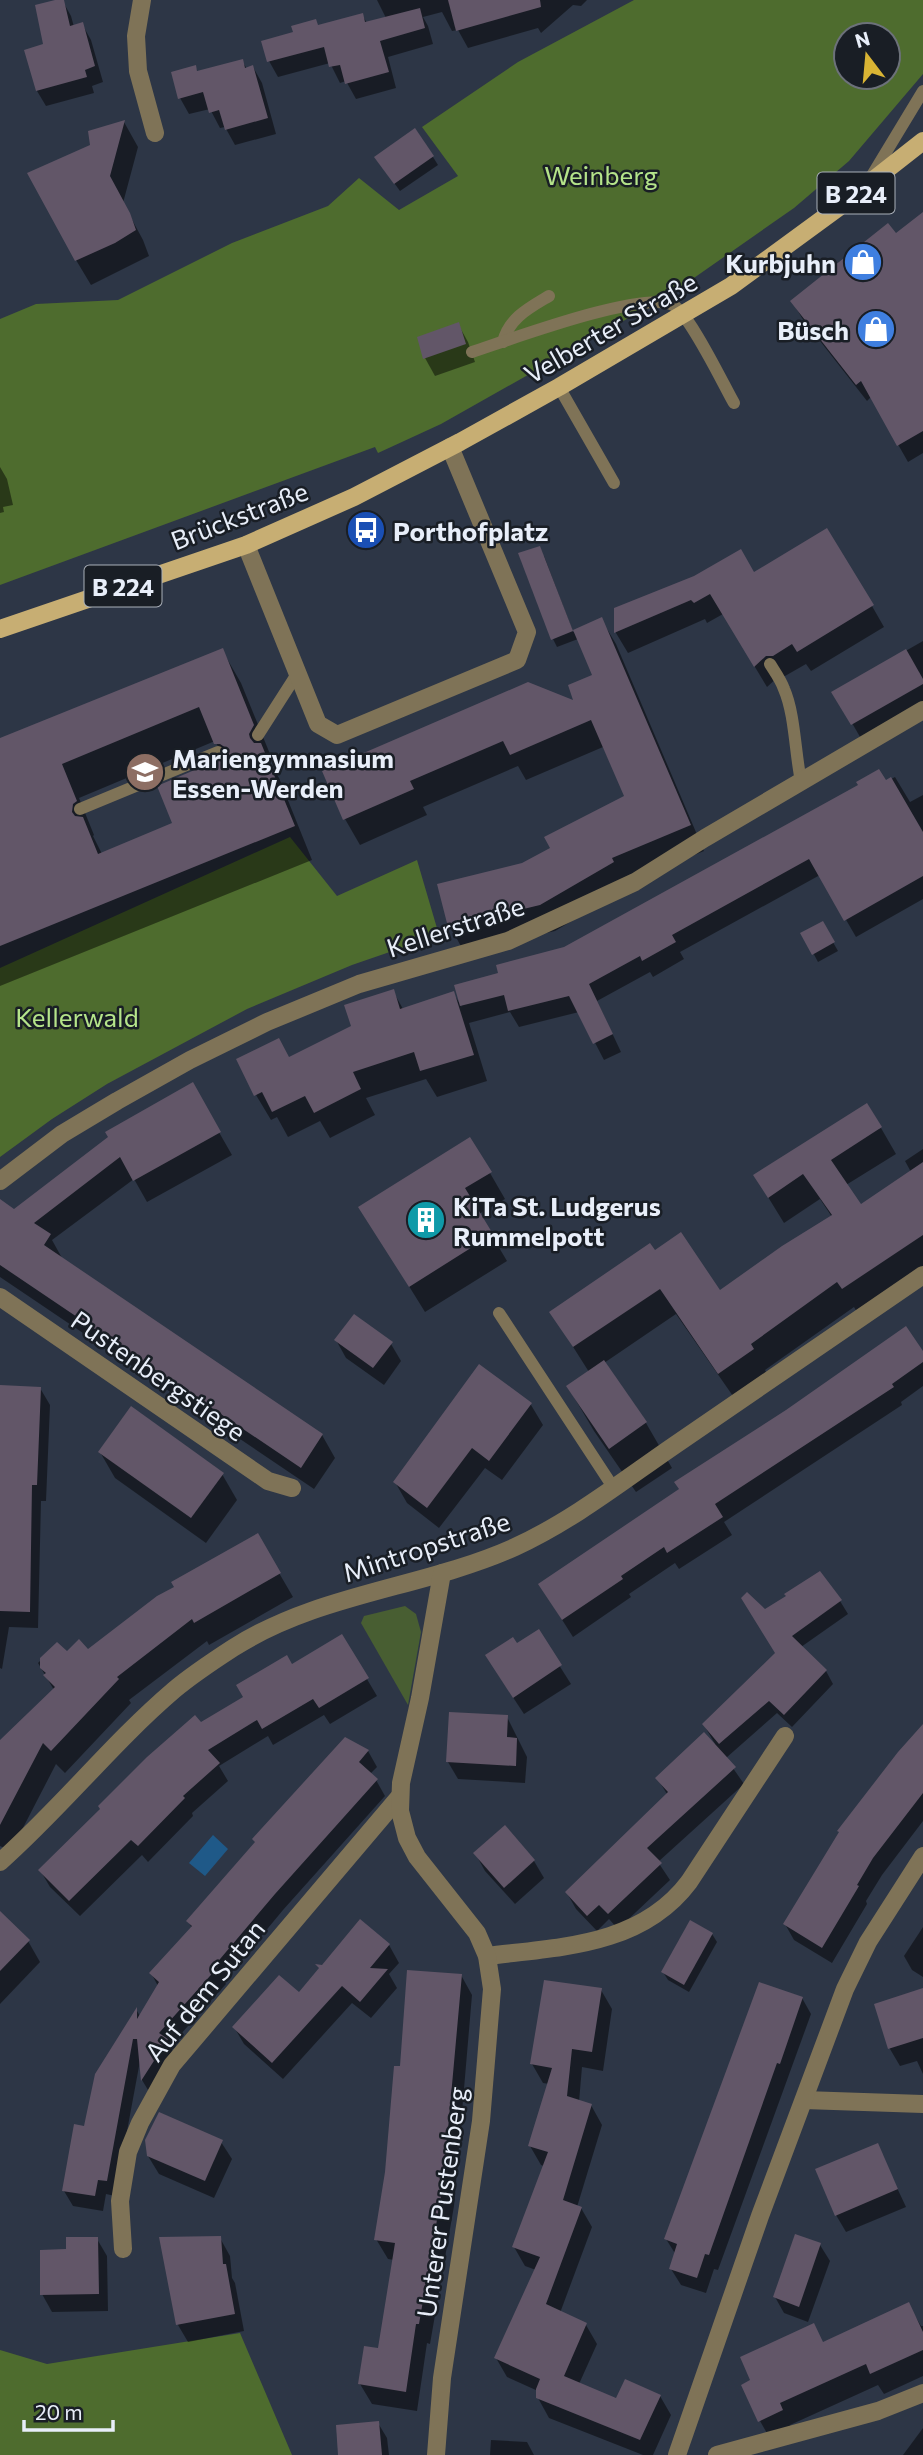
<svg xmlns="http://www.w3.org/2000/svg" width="923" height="2455" font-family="Commissioner,sans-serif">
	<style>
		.green { fill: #485e32 }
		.forest { fill: #4e6c2e; fill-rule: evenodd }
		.water { fill: #1f5988 }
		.shadow { fill: #0007; fill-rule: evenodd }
		.building { fill: #625668; fill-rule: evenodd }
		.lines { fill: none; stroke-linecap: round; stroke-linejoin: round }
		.lane { stroke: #7f7357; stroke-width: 12 }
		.street { stroke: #7f7357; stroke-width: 18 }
		.primary { stroke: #c7ae73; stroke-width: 18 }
		.labels { text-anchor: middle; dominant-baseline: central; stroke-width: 5; stroke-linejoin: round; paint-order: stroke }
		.shield { fill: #191e25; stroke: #aab0b9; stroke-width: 2 }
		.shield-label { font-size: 24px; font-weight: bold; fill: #e8eef9 }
		.park-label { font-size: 26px; fill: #b5e48a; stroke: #191e25 }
		.poi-label { font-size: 26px; font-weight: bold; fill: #e8eef9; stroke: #191e25; text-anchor: start }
		.street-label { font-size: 26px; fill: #e8eef9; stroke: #191e25 }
	</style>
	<rect width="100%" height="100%" fill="#2d3646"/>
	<polygon class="green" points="405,1606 416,1614 421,1632 408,1705 361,1623 364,1616"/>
	<g class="forest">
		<path d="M634,0H923V74L849,161L794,208L671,294L441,424L378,453L375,447L0,585V319L36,304L118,300L232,243L328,206L359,178L399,210L458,176L422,127L518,62ZM846,35H888V77H846Z"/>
		<polygon points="290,837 337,896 417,860 439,935 352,965 247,1009 107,1084 52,1119 0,1157 0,968"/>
		<polygon points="240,2333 292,2455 0,2455 0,2350 47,2364"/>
	</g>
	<polygon class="water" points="213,1835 228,1849 205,1876 189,1863"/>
	<g class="shadow">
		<polygon points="62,0 71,16 74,27 82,24 91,40 103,82 92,86 94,93 46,106 37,91 45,45"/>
		<polygon points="377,0 587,0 581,6 573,5 541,33 538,28 468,48 458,30 452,31 442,12 423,17 428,26 433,44 388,57 396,88 356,99 346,81 340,83 330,63 278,77 269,61 319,27 362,15 367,23 386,18"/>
		<polygon points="242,61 247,69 253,67 262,83 276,134 235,145 225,127 220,128 210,109 189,114 180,98 195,67 198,72"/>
		<polygon points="124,122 138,147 123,203 143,240 149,256 91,285 76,260 92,146"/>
		<polygon points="433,157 438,165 400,191 381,165"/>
		<polygon points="923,214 923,453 908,462 871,397 867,401 802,318 792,301 896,236"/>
		<polygon points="458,324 468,342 475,362 435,376 425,358"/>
		<polygon points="0,467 7,479 13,505 3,507 4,512 0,513"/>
		<polygon points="544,556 573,632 601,619 616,644 704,851 625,884 627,888 555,931 464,952 450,926 523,864 552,848 626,797 603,747 526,780 518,766 423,807 427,815 360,845 345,819 324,772 576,703 595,676 578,639 557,647 553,639"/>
		<polygon points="753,575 872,606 884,627 811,671 806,664 785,676 778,677 767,687 723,614 707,623 705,619 628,653 616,633 615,610"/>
		<polygon points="923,641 923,707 863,742 834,692"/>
		<path d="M222,650L241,683L272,759L270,763L279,778L312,860L0,986V740ZM215,741L225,759L174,824L102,854L93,836L94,835L79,798Z"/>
		<polygon points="895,777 910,802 923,795 923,899 856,937 820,875 680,952 684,959 653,977 650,972 597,1001 621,1052 604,1060 579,1012 519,1027 510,1012 469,1023 487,1081 437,1097 426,1079 366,1098 375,1115 330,1138 320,1121 288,1137 277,1117 271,1120 256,1095 289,1059 353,1027 393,991 403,1009 453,993 462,1007 456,986 500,975 565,949"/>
		<polygon points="822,923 838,951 818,962 803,934"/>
		<polygon points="192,1085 232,1155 147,1202 134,1179 52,1240 62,1258 322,1435 335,1458 314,1489 0,1277 0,1218 14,1211"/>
		<polygon points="881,1128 896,1154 846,1185 861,1206 911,1172 905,1161 923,1149 923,1271 858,1314 854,1307 765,1370 768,1376 735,1399 676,1314 604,1363 646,1423 672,1468 636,1492 594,1431 568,1387 589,1372 551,1312 655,1253 719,1293 832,1217 820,1199 784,1223 755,1176"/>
		<polygon points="490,1173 505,1199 479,1214 507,1261 425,1312 376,1233"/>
		<polygon points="336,1340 391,1344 401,1361 384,1385 346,1358"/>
		<polygon points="923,1354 923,1386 901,1402 902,1405 724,1522 732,1535 679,1569 675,1563 629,1594 631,1597 573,1637 540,1585"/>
		<polygon points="480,1366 531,1405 543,1425 502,1480 485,1468 439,1528 407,1503 395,1482"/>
		<polygon points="0,1387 40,1388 50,1405 46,1501 41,1501 38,1628 9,1627 2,1669 0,1668"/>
		<polygon points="100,1452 222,1474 237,1500 206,1543 115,1478"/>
		<polygon points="257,1535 293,1597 209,1645 207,1641 129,1700 131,1703 65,1773 56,1764 11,1851 0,1846 0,1742 54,1690 38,1663 57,1644 67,1654 88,1651"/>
		<polygon points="840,1601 848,1614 801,1647 826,1671 833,1684 792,1727 777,1713 726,1758 744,1784 658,1862 670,1880 618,1929 609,1919 597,1931 576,1909 567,1893 667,1794 657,1778 715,1744 704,1725 777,1654 765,1611"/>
		<polygon points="538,1632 571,1684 524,1714 497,1673 517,1646"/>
		<polygon points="342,1637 377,1696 330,1724 324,1715 273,1745 268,1736 219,1766 228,1781 192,1813 193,1816 148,1862 142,1855 80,1916 50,1887 40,1870 201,1725"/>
		<polygon points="507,1717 527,1757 525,1783 458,1779 448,1762"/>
		<polygon points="923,1727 923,1821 882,1875 866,1901 867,1904 832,1963 794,1940 785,1924"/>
		<polygon points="345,1739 368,1751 377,1767 370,1774 376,1780 385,1796 283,1910 224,1981 226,1984 170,2046 176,2056 151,2095 142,2080 140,2061 115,2196 106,2194 103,2211 73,2206 64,2191 85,2128 97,2075 137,2011 140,2016 158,1986 151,1973 192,1928 188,1921"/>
		<polygon points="475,1853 534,1861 544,1878 515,1904 485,1871"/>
		<polygon points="0,1914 28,1941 40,1962 0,2004"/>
		<polygon points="923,1927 923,1977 912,1970 904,1956"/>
		<polygon points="712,1934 717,1942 689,1992 668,1980 663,1972"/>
		<polygon points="389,1945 399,1963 389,1974 397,1988 371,2018 352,2003 283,2079 244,2044 234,2027 299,1995"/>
		<polygon points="461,1975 472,1995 454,2206 430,2344 427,2343 417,2411 372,2404 360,2384 380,2350 394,2260 388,2259 376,2239 402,2068"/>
		<polygon points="601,1990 612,2009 603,2071 582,2067 579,2102 591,2105 602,2125 577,2207 581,2208 592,2227 560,2313 586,2325 597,2344 579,2384 617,2400 660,2396 671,2415 653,2455 643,2455 549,2418 538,2398 538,2391 507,2377 496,2358 536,2270 525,2266 514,2247 544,2166 541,2165 530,2146 549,2084 543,2083 532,2064"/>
		<polygon points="923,1990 923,2074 917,2061 900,2066 890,2049 876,2005"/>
		<polygon points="802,1998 811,2014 718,2270 714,2269 706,2293 681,2285 671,2269 676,2255 666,2239"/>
		<polygon points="221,2142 232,2159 214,2198 159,2174 148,2156"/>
		<polygon points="877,2145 906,2207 846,2232 836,2215"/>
		<polygon points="220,2238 230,2256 232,2278 235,2283 244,2331 188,2342 178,2325"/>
		<polygon points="97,2239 107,2256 108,2311 52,2312 42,2294 68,2251"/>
		<polygon points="820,2245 830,2261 808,2322 784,2313 775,2297"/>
		<polygon points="908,2304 921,2326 923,2326 923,2376 884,2394 878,2385 790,2425 793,2431 772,2442 760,2421 824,2343"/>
		<polygon points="378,2423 387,2438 389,2455 340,2455"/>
		<polygon points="923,2428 923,2455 903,2455"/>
		<polygon points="491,2440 527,2442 534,2455 490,2455"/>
	</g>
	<g class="building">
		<polygon points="55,0 64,0 70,26 83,22 95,66 85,70 87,77 36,91 24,50 43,44 35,5"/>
		<polygon points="448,0 540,0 541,7 456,31"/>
		<polygon points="420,8 425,28 380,41 389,72 345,84 340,65 329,67 324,47 267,62 261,41 293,32 291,26 316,19 318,25 363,13 365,22"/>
		<polygon points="243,59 245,68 253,65 268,118 225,130 219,110 209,113 203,92 178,99 171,72 196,65 197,71"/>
		<polygon points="125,120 110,176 130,213 136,230 115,243 75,261 27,173 90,145 88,131"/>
		<polygon points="415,128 434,156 394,184 374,157"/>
		<polygon points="923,212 923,431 897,446 861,381 856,385 790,301 888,223 896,233"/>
		<polygon points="459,322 466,344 423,359 417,337"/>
		<polygon points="827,528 874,605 797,652 792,644 773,656 766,656 754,667 710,594 694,603 691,600 614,633 614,608 694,576 741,549 754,572"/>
		<polygon points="540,546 573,631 551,640 518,553"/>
		<polygon points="602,617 691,825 612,858 614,862 540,905 448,927 437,884 522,863 550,848 544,837 624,796 591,720 510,755 503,741 410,781 414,789 343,820 322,771 528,682 573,700 568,685 592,675 573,630"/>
		<path d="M223,648L254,725L249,734L250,738L254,743H261L295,826L0,946V738ZM199,707L214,744H220L226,748L225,757L157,786L172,823L98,854L83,817L75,816L72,812L73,804L77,801L62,764Z"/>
		<polygon points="906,649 923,679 923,684 851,725 831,692"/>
		<polygon points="879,769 886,780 891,777 923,832 923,876 844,921 809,859 672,935 676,942 642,961 640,956 589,984 613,1034 593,1044 569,996 508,1011 504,995 460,1006 454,985 498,973 496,965 564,947 858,785 856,782"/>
		<polygon points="823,921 835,942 812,955 800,933"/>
		<polygon points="394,989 400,1009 454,991 474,1055 420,1071 414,1052 353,1072 361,1089 314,1113 305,1096 272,1112 262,1092 254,1096 236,1059 279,1038 289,1057 351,1026 344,1005"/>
		<polygon points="193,1082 221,1132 133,1181 120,1157 34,1223 51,1234 44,1245 323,1434 301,1468 0,1265 0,1199 14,1209 108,1137 105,1132"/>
		<polygon points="867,1103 882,1127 831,1160 861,1204 923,1162 923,1235 842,1289 837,1282 751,1344 754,1349 718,1374 660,1289 573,1347 549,1312 650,1243 655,1250 681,1232 720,1290 782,1246 832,1215 803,1174 768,1198 753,1175"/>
		<polygon points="470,1137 492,1172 465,1188 493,1234 409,1287 358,1207"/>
		<polygon points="354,1314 393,1342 373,1368 334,1340"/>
		<polygon points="906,1326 923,1351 923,1362 892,1384 894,1387 715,1504 723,1517 667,1553 664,1547 621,1576 623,1579 562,1620 538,1584 679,1489 674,1482 786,1410"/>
		<polygon points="604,1360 647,1422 609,1449 566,1386"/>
		<polygon points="479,1364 532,1403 489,1461 472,1448 427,1508 393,1482"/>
		<polygon points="0,1385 41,1387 37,1485 32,1485 30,1612 0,1611"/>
		<polygon points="131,1406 224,1473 191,1518 98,1452"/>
		<polygon points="258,1533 281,1573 194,1623 192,1619 117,1677 119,1679 51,1751 43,1743 0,1825 0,1740 55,1687 43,1675 46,1673 40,1668 40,1658 57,1642 67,1651 79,1639 88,1649 157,1596 174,1587 171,1582"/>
		<polygon points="820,1571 842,1600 792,1636 827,1670 784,1715 769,1701 719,1744 702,1724 775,1653 741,1598 747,1592 765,1609 786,1596 784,1594"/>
		<polygon points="539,1629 562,1665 513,1698 485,1655 513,1637 517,1643"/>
		<polygon points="342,1634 369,1678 319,1708 313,1699 262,1729 257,1720 208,1750 220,1763 183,1796 185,1798 138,1846 131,1840 69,1901 38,1870 100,1809 98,1806 147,1757 195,1715 201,1722 243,1697 236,1685 287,1655 292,1664"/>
		<polygon points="449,1712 508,1715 507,1737 517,1738 516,1766 446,1762"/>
		<polygon points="923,1724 923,1793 873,1858 857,1885 859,1886 822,1948 783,1924 839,1832 837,1831 898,1752"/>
		<polygon points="704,1732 736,1767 647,1848 662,1863 608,1914 599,1905 587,1916 565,1892 668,1792 655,1778"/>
		<polygon points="345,1737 369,1750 359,1762 378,1779 275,1894 215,1965 218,1967 159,2033 168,2039 141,2081 137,2039 133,2039 107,2181 98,2180 95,2196 62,2191 74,2124 84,2126 95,2074 137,2007 137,2019 159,1982 149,1973 192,1926 186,1921 255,1842 252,1839"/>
		<polygon points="505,1825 535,1860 504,1888 473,1853"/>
		<polygon points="0,1911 30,1940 0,1971"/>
		<polygon points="360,1919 390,1944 370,1968 388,1969 360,2002 342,1986 272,2063 232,2027 279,1975 299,1992 319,1968 315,1964 322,1965"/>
		<polygon points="690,1920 713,1933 684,1985 661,1972"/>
		<polygon points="407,1970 462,1974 443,2185 419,2324 416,2324 406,2392 358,2384 364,2346 378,2348 395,2243 374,2240 385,2172 394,2066 400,2066"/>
		<polygon points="544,1980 602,1988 592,2052 572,2049 567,2096 592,2104 563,2200 582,2207 546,2304 587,2323 564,2376 616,2398 625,2379 661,2395 640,2440 536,2398 536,2389 540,2379 494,2358 540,2257 512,2247 548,2152 528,2146 552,2068 530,2064"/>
		<polygon points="759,1982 803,1997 780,2064 777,2063 709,2255 705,2254 697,2278 669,2269 677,2244 664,2239"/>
		<polygon points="923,1988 923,2038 888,2049 874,2004"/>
		<polygon points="159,2112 223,2140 205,2181 147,2156 145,2140"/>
		<polygon points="878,2143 898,2189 835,2216 815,2169"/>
		<polygon points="795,2234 821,2243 799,2307 773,2297"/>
		<polygon points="221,2236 223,2264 226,2264 235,2314 176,2325 159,2237"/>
		<polygon points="66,2237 98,2237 99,2294 40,2295 40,2250 66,2249"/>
		<polygon points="909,2302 923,2332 923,2350 870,2374 866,2364 780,2403 783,2410 758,2422 741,2385 750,2380 740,2357 814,2323 823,2342"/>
		<polygon points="379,2421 382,2455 338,2455 336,2425"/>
	</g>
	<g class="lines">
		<g class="lane">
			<polyline points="871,177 923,91"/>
			<path d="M503,342C509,318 529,308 549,296"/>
			<path d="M472,352C509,340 638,292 671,304C688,310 723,384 734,403"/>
			<polyline points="559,387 614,483"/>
			<path d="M770,664C775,672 781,680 784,689C795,714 795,753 801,781"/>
			<polyline points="258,735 297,674"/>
			<polyline points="80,809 218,752"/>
			<polyline points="499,1313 613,1487"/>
		</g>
		<g class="street">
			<polyline points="142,0 136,36 138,71 155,133"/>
			<polyline points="246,545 318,724 337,735 517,660 527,632 450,447"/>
			<polyline points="0,1181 62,1134 117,1101 190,1060 267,1022 359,984 508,941 635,882 705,838 923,710"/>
			<polyline points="0,1297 268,1481 292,1488"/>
			<path d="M0,1862C61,1808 112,1743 174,1690C193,1674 213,1661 233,1648C319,1593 424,1588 515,1547C572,1521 624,1480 675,1445C758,1388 840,1332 923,1275"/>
			<path d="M487,1956C560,1947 641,1946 689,1882L785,1736"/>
			<polyline points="804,2100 923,2104"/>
			<polyline points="123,2249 120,2201 128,2152 140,2123 172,2065 400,1796"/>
			<polyline points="436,2455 442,2378 481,2121 492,1989 487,1956 477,1933 417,1857 407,1838 400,1811 401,1783 420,1698 442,1573"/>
			<polyline points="677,2455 760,2216 845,1989 868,1942 923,1856"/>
			<polyline points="717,2455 878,2411 923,2393"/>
		</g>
		<polyline class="primary" points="0,629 246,545 354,497 460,442 559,387 731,286 839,207 923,141"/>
	</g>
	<defs>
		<g id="shop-disc" transform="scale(2.0125)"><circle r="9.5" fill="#3f7fe0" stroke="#191e25"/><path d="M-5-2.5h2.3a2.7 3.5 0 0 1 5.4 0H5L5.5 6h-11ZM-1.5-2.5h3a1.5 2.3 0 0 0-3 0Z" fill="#fff"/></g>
		<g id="bus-disc" transform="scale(2.0125)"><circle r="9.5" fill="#1a4fb4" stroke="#191e25"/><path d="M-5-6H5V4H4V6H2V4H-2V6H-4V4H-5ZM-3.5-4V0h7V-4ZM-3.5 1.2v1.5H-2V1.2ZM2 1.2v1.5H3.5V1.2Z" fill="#fff"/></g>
		<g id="school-disc" transform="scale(2.0125)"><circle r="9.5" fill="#8d6e63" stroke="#191e25"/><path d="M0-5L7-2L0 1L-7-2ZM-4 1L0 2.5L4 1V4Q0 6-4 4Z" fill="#fff"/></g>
		<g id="building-disc" transform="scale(2.0125)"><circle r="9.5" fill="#0f9aa8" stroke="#191e25"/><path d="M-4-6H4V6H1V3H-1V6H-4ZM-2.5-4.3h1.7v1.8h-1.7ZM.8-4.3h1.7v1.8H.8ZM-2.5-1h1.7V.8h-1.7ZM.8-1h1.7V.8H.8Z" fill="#fff"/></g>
	</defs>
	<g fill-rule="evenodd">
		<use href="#shop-disc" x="863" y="262"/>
		<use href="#shop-disc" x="876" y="329"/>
		<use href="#bus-disc" x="366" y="530"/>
		<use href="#school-disc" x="145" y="772"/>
		<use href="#building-disc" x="426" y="1220"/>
	</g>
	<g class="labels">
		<g class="shield">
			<rect x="817.5" y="172.5" width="77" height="41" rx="5"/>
			<rect x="84.5" y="565.5" width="77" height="41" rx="5"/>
		</g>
		<g class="shield-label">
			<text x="856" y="193">B 224</text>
			<text x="123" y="586">B 224</text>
		</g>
		<g class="park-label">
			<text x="601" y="174">Weinberg</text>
			<text x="77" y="1016">Kellerwald</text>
		</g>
		<g class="poi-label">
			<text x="836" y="262" text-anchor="end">Kurbjuhn</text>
			<text x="849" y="329" text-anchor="end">Büsch</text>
			<text x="393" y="530">Porthofplatz</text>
			<text x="172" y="757">Mariengymnasium<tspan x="172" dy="30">Essen-Werden</tspan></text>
			<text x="453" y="1205">KiTa St. Ludgerus<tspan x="453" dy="30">Rummelpott</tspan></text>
		</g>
		<g class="street-label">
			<text transform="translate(610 327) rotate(-30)">Velberter Straße</text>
			<text transform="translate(239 515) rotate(-21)">Brückstraße</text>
			<text transform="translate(455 926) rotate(-18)">Kellerstraße</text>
			<text transform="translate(159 1375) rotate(35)">Pustenbergstiege</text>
			<text transform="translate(426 1546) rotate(-18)">Mintropstraße</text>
			<text transform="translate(204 1990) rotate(-51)">Auf dem Sutan</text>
			<text transform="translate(441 2202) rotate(-82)">Unterer Pustenberg</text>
		</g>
	</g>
	<g transform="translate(867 56) rotate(344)"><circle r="33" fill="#191e25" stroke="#6c717a" stroke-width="2"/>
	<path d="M0-5L12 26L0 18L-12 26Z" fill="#d9b434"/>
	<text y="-10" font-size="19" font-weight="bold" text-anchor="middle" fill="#e8eef9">N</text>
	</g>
	<path d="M24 2420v10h89v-10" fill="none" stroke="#e8eef9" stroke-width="3.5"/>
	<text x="35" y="2420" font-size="21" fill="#e8eef9" stroke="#191e25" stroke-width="5" paint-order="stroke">20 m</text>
</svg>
